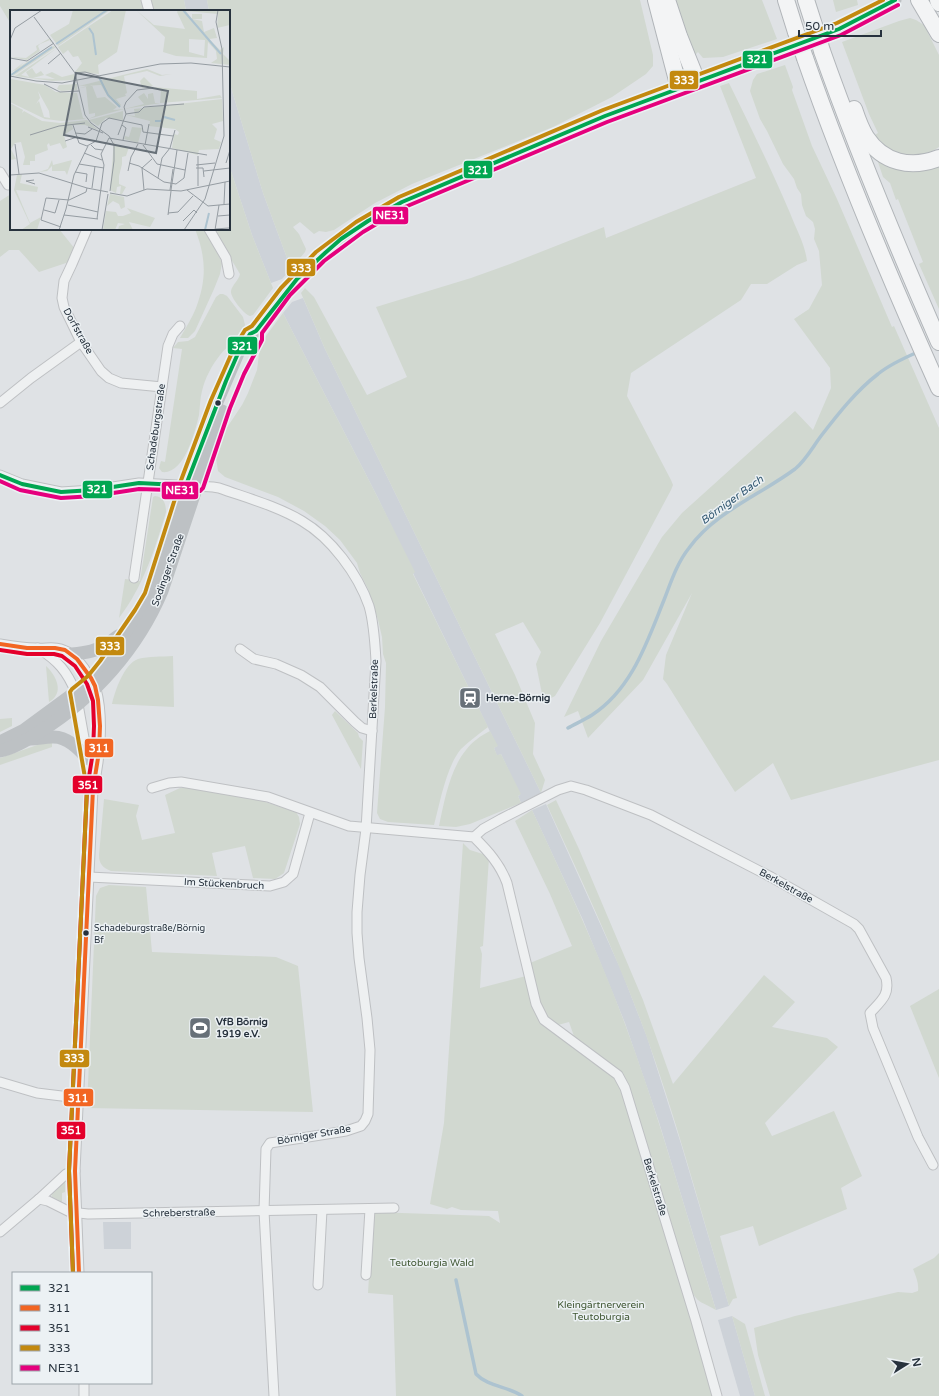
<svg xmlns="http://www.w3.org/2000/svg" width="939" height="1396" font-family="'Varela Round',sans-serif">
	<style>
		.built { fill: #cdd2d8 }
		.green { fill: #d1d8d0 }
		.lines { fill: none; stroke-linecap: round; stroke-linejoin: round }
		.stream { stroke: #adc3d0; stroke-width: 3.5 }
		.street-casing { stroke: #bec0c3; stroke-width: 11 }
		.highway-casing { stroke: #b1b5b9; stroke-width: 18 }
		.street { stroke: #eef0f1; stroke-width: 9 }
		.secondary { stroke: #bdc1c4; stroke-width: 13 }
		.highway { stroke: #f3f4f5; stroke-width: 16 }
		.highway-bridge-casing { stroke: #b1b5b9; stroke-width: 18; stroke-linecap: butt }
		.highway-bridge { stroke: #f3f4f5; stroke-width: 16 }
		.bus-1-casing { stroke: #ecf1f4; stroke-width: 7 }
		.bus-2-casing { stroke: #ecf1f4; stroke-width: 7 }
		.bus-3-casing { stroke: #ecf1f4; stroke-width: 7 }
		.bus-4-casing { stroke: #ecf1f4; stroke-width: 7 }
		.bus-5-casing { stroke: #ecf1f4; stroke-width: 7 }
		.bus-1 { stroke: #00a651; stroke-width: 4 }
		.bus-2 { stroke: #f26522; stroke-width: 4 }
		.bus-3 { stroke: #e4002b; stroke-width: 4 }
		.bus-4 { stroke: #c3890f; stroke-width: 4 }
		.bus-5 { stroke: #e5007d; stroke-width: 4 }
		.bus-dot { fill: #27323d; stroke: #ecf1f4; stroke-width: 1.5 }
		.labels { text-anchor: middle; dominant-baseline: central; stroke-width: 3; stroke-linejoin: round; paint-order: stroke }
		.bus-label { font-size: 9px; fill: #27323d; stroke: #ecf1f4; text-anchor: start }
		.street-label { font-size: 10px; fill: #27323d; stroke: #ecf1f4 }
		.poi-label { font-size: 10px; font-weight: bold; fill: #27323d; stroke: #ecf1f4; text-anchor: start }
		.park-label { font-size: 10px; fill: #415834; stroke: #ecf1f4 }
		.water-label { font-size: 11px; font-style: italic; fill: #315770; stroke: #ecf1f4 }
		.inset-river { fill: none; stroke: #adc3d0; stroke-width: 2 }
		.inset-road { fill: none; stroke: #959ca2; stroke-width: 1 }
		.view { fill: #677078; fill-opacity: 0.15; stroke: #677078; stroke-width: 2 }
		.inset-edge { fill: none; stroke: #27323d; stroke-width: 2 }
		.line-badge { stroke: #ecf1f4; stroke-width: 1.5 }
		.badge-label { font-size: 11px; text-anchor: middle; font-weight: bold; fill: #fff }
	</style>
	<rect width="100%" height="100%" fill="#dfe2e5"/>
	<g class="built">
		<polygon points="184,0 207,0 209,11 186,11"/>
		<polygon points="229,81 263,193 291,269 282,279 271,283 252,235 229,165"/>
		<polygon points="303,298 325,349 541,793 521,803 518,796 520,795 501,754 497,756 494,748 497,746 413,573 414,573 377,496 283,313 292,302"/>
		<polygon points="546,804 621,970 647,1037 682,1147 729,1306 716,1310 659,1122 625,1023 583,920 532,810"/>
		<polygon points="103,1222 131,1222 131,1249 104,1249"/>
		<polygon points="732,1316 755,1396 740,1396 718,1320"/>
	</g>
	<g class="green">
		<polygon points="0,0 143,0 145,11 11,11 11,24 0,6"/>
		<polygon points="151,0 184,0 186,11 152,11"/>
		<polygon points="207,0 640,0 653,55 653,66 646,74 612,97 553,127 412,184 375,203 334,230 326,232 319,231 314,234 300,222 293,227 299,234 306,249 305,252 291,269 263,193 229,81 229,11 209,11"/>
		<polygon points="675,0 762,0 777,39 723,57 703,58 698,52 695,55 687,38"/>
		<polygon points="833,0 857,0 858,5 836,12"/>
		<path d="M910,18L916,20L924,25L939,55V147C917,162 890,156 875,135L878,133L869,114L842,42L899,21Z"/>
		<polygon points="785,65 793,87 792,90 812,146 837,199 892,327 894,326 939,428 939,760 791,800 773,763 735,792 667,684 663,679 666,655 692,593 643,680 588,738 578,711 564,717 601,641 662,537 682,513 795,411 813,430 831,388 830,368 794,319 809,309 822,285 819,251 814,239 815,229 813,222 806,216 802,205 801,194 797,188 794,179 783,164 767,131 760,119 750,91 753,80 757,74"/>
		<path d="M729,83C750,126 771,168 790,213C796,229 805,244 807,261L797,265L767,284H751L741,300L631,373L627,396L671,480L673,485L671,490L600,623L555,696L549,699H543L536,664L541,652L523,622L495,634L515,675L535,723L533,754L545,780L541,793L325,349L301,293L305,288L314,297L367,395L407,377L376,307L471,278L510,264L604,227L606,238L756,178L720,86Z"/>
		<polygon points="877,159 939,162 939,309 919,264 923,262 898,199 896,200 890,183 883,177"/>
		<path d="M229,165L252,235L273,288L253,315L250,316C244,314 230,297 231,291C232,285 239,280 240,274L213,229H229Z"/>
		<polygon points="11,194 11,229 59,229 75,249 69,262 39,272 19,250 9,250 0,257 0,201"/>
		<path d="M195,229H203L216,250L222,263L220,274L214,289L195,331L188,338H180C185,329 192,318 196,308C207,279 206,257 195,229Z"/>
		<path d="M220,294H223L227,296L243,317L245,325C241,337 228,345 220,355C212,365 205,378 202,391C200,398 200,407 199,415C195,432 184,475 162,472L159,468L161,461L165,462L182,349L173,348L178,342L188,341L195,337L216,297Z"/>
		<path d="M283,313L377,496L415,572L413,574L488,727C479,734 469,741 461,749C446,767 440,803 434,825L388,822L380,819L377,813L385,707L386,663L383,654L382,637L378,620L368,589L360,573L357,563L340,540L325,526L304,511L278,497L225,477L218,471L216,458L222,435L242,405L248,393L257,370L259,354L263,340Z"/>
		<path d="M155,496C164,497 166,504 166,512C155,549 143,587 119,618L125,579L140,581L153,497Z"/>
		<path d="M173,656L174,707L112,704C115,691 124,664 138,659C149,656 162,657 173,656Z"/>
		<path d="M46,666C56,675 65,693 49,702Z"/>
		<polygon points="335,711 358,733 359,737 363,741 361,769 332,715"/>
		<polygon points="12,718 12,726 0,732 0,719"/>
		<path d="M490,731L498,746L494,748L497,755L501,754L521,794L518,796L521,803L470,824L456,827L439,826C444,802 450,769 466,750C472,742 480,736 490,731Z"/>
		<polygon points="52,742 52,747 0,765 0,758 43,743"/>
		<path d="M180,788H190L259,800L296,812L299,817L300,824L284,873L275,879L253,878L245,846L212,853L217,876L111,871C103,868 99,864 99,855L104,799L139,805L136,816L142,840L175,833L165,795Z"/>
		<path d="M556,800L579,849L643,1000L673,1084L764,975L795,1002L772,1027L827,1038L838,1047L765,1123L772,1136L834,1111L862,1176L841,1188L847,1209L759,1246L753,1226L720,1236L737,1298L733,1299L729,1306C702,1216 678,1124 646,1035C617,956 582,881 547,805Z"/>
		<path d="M532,810C565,881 598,951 625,1024C660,1118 686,1214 716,1310C701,1301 697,1304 690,1287L624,1077L575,1039L569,1022L558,1025C553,1021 547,1017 544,1012C536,999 533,978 530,963L572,946L550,894L515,821Z"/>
		<polygon points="463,843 470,850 486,855 489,858 483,946 480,947 482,954 480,988 526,976 533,1006 614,1076 622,1089 714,1396 396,1396 393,1295 368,1293 373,1212 489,1216 500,1223 498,1211 461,1210 452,1207 447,1209 430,1204 444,1123"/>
		<polygon points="109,885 146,887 152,952 276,957 298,966 313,1112 87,1108 96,896 100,888"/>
		<polygon points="939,989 939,1078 910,1006"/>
		<polygon points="65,1179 65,1192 62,1193 62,1202 52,1197 51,1193"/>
		<path d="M939,1253V1396H770L758,1355L754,1328L795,1316L898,1292L912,1293L918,1291C919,1284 916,1276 913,1269L934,1258Z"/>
		<polygon points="732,1316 745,1324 765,1396 755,1396"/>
	</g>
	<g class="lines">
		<g class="stream">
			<path d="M568,728C575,724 584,720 592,715C632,689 647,642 664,600C671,582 677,563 689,548C715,512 760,495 795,469C806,460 812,448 821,436C838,414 856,391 878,374C889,365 904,358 918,352"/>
			<path d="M456,1280L476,1374C488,1387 508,1386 522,1396"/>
		</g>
		<g class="street-casing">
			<g id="street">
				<polyline points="146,0 149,11"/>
				<polyline points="0,172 8,185"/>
				<polyline points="87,229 72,264 64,281 62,298 64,307 81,342 101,371 109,378 121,383 162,387"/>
				<polyline points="209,229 226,258 229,274"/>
				<polyline points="0,403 31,378 81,342"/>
				<path d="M0,475L22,484L61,492L93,490L139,483L213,487L219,488C247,498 277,506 302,521C331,538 358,574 369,606C374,623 375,643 376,661L366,829L360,875L357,912V933L359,958L367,1018L370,1050L368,1114L365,1121L361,1126L346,1131L270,1143L266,1149L264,1211L274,1396"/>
				<polyline points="134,578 168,346 173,334 180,326"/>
				<path d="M0,644C12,646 24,648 36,648C45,649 52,646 61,649C71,652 78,659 84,668C88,675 94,681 96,689C104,717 100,761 93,789L75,1171L79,1273"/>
				<path d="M38,648C58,661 67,671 76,693L93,788"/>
				<polyline points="240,649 254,659 276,664 301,675 320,687 355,722 362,728 372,731"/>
				<path d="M152,788L169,783L181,782L268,797L349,826L474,837C488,851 500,864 507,883L536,1004L544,1020L618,1075L625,1088L696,1321L717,1396"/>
				<path d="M474,837L483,829L501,819L558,790L571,786L586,790L651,815L771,877L854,924L859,929L886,978C890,995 881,1001 870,1013L873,1028L918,1137L933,1165"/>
				<polyline points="89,877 270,886 284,882 293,874 310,813"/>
				<polyline points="0,1082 37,1093 78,1098"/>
				<polyline points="39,1199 48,1201 70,1212 88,1214 394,1208"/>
				<polyline points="0,1232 39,1199 66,1174 75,1171"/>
				<polyline points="366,1275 370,1209"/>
				<polyline points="318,1285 322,1210"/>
				<polyline points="84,1383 84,1396"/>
			</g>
		</g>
		<g class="highway-casing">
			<g id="highway">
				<polyline points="656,0 679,88"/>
				<polyline points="667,0 679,36 697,81"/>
				<polyline points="786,0 796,32"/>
				<polyline points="806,0 814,25"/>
				<polyline points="919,0 939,34"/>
				<polyline points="938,0 939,3"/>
				<path d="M822,51C857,150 897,246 939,342"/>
				<path d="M805,58C844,170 890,279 939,388"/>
				<path d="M854,109C857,118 861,129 866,137C883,163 911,169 939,158"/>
			</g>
		</g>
		<use href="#street" class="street"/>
		<g class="secondary">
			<path d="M72,654C86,653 97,651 109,643C114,639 117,636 123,634"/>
			<path d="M30,739C38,739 44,737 52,737C67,736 79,749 88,759"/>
			<path d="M0,742L24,730L92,680L109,660L140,613L150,595L160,567L186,485L217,402L239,351L250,334L256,331C291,275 344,232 402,202L605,116L839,29L870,14L895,0"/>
			<path d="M0,751C14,748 29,739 41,731C94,698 138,648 162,591L222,411"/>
		</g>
		<use href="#highway" class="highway"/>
		<g class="highway-bridge-casing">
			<g id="highway-bridge">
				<polyline points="814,25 822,51"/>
				<polyline points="796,32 805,58"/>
			</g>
		</g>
		<use href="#highway-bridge" class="highway-bridge"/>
		<g class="bus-1-casing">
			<g id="bus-1">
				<polyline points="0,475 22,484 61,492 93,490 139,483 197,486"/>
				<polyline points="186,485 226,381 239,351 250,334 256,331 297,279 325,253 341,239 368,221 402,202 605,116 839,29 895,0"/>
			</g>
		</g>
		<g class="bus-2-casing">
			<polyline id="bus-2" points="0,644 27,648 55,648 65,650 77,659 91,678 95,686 98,700 100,726 99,752 93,789 75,1171 79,1273"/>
		</g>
		<g class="bus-3-casing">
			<polyline id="bus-3" points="0,650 27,654 54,654 62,656 75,666 87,684 93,701 94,726 93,752 87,789 69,1171 73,1273"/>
		</g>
		<g class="bus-4-casing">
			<polyline id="bus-4" points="73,1273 69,1171 87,789 70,692 72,689 88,676 100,661 135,610 145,593 180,483 211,400 234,348 245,330 252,326 281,288 316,252 356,222 399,197 603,110 837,23 883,0"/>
		</g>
		<g class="bus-5-casing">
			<polyline id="bus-5" points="0,481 20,490 61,498 94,496 139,489 200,491 203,488 230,408 244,374 262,340 262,333 290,295 324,261 363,232 405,207 607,122 841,35 898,5"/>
		</g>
		<use href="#bus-1" class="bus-1"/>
		<use href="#bus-2" class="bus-2"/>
		<use href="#bus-3" class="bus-3"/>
		<use href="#bus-4" class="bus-4"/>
		<use href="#bus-5" class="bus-5"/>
	</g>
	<defs>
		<g id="station-square" transform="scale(1.15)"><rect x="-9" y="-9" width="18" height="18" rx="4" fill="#677078" stroke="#ecf1f4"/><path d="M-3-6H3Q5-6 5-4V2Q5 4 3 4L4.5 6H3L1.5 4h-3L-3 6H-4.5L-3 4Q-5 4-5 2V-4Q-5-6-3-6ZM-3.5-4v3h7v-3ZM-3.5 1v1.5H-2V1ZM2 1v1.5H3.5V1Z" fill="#fff"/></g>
		<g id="stadium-square" transform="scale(1.15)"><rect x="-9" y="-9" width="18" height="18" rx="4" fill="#677078" stroke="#ecf1f4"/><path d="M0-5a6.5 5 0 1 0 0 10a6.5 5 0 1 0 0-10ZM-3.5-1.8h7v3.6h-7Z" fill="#fff"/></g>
	</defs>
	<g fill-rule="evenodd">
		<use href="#station-square" x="470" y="698"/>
		<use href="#stadium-square" x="200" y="1028"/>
	</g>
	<g class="bus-dot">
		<circle cx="218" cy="403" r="3.5"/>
		<circle cx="86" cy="933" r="3.5"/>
	</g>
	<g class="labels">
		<g class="bus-label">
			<text x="94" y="928">Schadeburgstraße/Börnig<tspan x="94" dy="12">Bf</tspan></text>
		</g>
		<g class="street-label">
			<text transform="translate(78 331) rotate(61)">Dorfstraße</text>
			<text transform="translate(156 427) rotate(-82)">Schadeburgstraße</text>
			<text transform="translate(168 570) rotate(-70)">Sodinger Straße</text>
			<text transform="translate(374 689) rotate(-88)">Berkelstraße</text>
			<text transform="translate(224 884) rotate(3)">Im Stückenbruch</text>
			<text transform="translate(786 886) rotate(29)">Berkelstraße</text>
			<text transform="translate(314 1135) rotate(-10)">Börniger Straße</text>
			<text transform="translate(655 1187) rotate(73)">Berkelstraße</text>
			<text transform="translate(179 1213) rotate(-1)">Schreberstraße</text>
		</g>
		<g class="poi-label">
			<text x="486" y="698">Herne-Börnig</text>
			<text x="216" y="1022">VfB Börnig<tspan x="216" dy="12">1919 e.V.</tspan></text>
		</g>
		<g class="park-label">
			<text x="432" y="1263">Teutoburgia Wald</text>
			<text x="601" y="1305">Kleingärtnerverein<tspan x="601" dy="12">Teutoburgia</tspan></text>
		</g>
		<g class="water-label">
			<text transform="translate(732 500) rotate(-36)">Börniger Bach</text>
		</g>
	</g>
	<g transform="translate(10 10)">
		<rect width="220" height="220" fill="#dfe2e5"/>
		<path d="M63,0H100L48,36L40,25L59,14ZM103,0H116L107,42L88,55L89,64L65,62L72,53L68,46L63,47L58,40L53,44L48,37ZM126,0L144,15L175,19L167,2L168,0H220V15L207,18L208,4L176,1L182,9V4H192V9H182L192,11L194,22L204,18L207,28L199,29L210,40L214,37L213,44L220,51V55L201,53L207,49L206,41L198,32L197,48L166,46L153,42L155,27ZM179,29L195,30L194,46L179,42ZM40,28L42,31L41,33L40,30L30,34L28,36L30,41L17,50L0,47L16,48L27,40L26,36ZM43,36L46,37L3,66L5,60L0,63L14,52L9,57ZM47,38L11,65L19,67L16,62L22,58L26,64L31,61L34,65L23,68L45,69L35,65L42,62L52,67L64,64L66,70L42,71L5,66ZM137,59L152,65L162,64L150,66L137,61L114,66L117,83L115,84L116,86L106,89L111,95L109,97L98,87L91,75L69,76ZM134,67L144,77L187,81V89L210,85L212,88L150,93L151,81L142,76L132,78L130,71ZM1,69L35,75L46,82L67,83L73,108L76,109L52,111L35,109L0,92ZM28,81L39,101L40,108L34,107L29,91L26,94L30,88ZM67,74V80L51,81L47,79L49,75ZM82,75L87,88L95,87L107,97L103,100L114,99L78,109L85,106V103L79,104L76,77L69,78ZM134,83L138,89V84L143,83L145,93H150L114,99L134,94L128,87ZM212,89L213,111L202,114L207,119L204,129L211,132L209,139L189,140L188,145L162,138L164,124L168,125L169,122L165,119L139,116L140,111L116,105L125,106L124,99L115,100ZM0,93L13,100L12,103L14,101L32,111L50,113L77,110L88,120L75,115H62L63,119L54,125L57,137L53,139L50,133L40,136L39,133L37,135L38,140L25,145V151H20V155H13L15,147L11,132L5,133L1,139L6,149L0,150ZM113,101V110L96,108L88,116L79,110ZM122,117L132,118L128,133L114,129L115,126L119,127ZM104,131L105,136L119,137L116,146L112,147V154L118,155L112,154L109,166V174L116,177L112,184H110L111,176L107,177L106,183L100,180ZM42,150L43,155L62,150L57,165L55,161H42V156L37,161L29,162L38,159ZM12,164L10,173L28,177L27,182L6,180L20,213L31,207L27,220H11L20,214L4,180L7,165ZM100,184L114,187L115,197L111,199L109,194L103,191L97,196ZM117,198L145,208L140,217L119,212L123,220H108L109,216L115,214L108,213L105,220H93L96,201L106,202L108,206H113L121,203Z" fill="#d1d8d0" fill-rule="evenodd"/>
		<path class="inset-river" d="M173,0L211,44M79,18L83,24L86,45M46,34L97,0M1,65L42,37M89,67L98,85L110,97M145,111H151L154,107L165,110M195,220L199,203"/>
		<path class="inset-road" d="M24,7L65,63M0,30L5,18L32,0M0,48L17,51L44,33M38,54L51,43M65,63L75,105L81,113L99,126L104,135M65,63L75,62L89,66M0,66L26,71L52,73L150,54L181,53L220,57M34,74L50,82L69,81M116,104L129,102L134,97L174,94M63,115L69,133L77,136L86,131L92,113L99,108L132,115L133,122L163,126M112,115L116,118L113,130M78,117L93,123M65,123L75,124L82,119M20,125L49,116L75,113M108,125L116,104L114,97L116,92L127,80L143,78M55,131L67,127M5,134L9,164M81,135L85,139L93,140M133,135L147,154L175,160M135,135L139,114M74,143L92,150M188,146V176M119,153L129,156L154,172L166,174L174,168L178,143M216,153L220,140M69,154L94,158M186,155L205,153M186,158H193L194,167M118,161L121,147L128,134M194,161L220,158M65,162L77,164L76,172M0,165L29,163L77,178L98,182M148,168L152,148L160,138L165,120M24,170L16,171L25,174M82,178L85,156M134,180L132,158L142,149M160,180L163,159M161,180L167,140M177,180L198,196L220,194M100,181L104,151V134M100,183L117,186L137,179L171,181L220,171M214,194L215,172M58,195L88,202M56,199L64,165L78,136M34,200L45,203L49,190M158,203L168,202L183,186M54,205L88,209M158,205L161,181M208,206L220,205M87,209L94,155L91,144L99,128L197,145M173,211L184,200L187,203M51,217L31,210L36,188L59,190L76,182L77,178M205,219L219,218M49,220L56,199M92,220L98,184M174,220L195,189L214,126L212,39L206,12L208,0M205,220L209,195"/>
		<path class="view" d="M66,63L158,81L146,143L54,125Z"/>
		<rect width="220" height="220" class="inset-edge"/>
	</g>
	<g class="line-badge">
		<rect x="742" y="50" width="31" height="19" rx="4" fill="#00a651"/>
		<rect x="669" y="70" width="30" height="20" rx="4" fill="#c3890f"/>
		<rect x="463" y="160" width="30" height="19" rx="4" fill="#00a651"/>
		<rect x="372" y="206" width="37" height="19" rx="4" fill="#e5007d"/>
		<rect x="286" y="258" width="30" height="19" rx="4" fill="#c3890f"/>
		<rect x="227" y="336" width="31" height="19" rx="4" fill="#00a651"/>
		<rect x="82" y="480" width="31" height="19" rx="4" fill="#00a651"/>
		<rect x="161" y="481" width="38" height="19" rx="4" fill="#e5007d"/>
		<rect x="95" y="636" width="30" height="20" rx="4" fill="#c3890f"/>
		<rect x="84" y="738" width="30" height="20" rx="4" fill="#f26522"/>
		<rect x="72" y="775" width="31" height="19" rx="4" fill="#e4002b"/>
		<rect x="59" y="1049" width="31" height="19" rx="4" fill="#c3890f"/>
		<rect x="63" y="1088" width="31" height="19" rx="4" fill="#f26522"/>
		<rect x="56" y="1121" width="30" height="19" rx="4" fill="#e4002b"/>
	</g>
	<g class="badge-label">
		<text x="757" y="63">321</text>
		<text x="684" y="84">333</text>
		<text x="478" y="174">321</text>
		<text x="390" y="219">NE31</text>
		<text x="301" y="272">333</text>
		<text x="242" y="350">321</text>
		<text x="97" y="493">321</text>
		<text x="180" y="494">NE31</text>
		<text x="110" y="650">333</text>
		<text x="99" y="752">311</text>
		<text x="88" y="789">351</text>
		<text x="74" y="1062">333</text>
		<text x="78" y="1102">311</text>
		<text x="71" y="1134">351</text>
	</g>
	<rect x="12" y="1272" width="140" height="112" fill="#ecf1f4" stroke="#9da5ab"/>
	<rect x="20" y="1285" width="20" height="6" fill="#00a651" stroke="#9da5ab"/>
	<text x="48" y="1292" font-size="12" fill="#27323d">321</text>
	<rect x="20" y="1305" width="20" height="6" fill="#f26522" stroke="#9da5ab"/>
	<text x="48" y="1312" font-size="12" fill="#27323d">311</text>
	<rect x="20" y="1325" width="20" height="6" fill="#e4002b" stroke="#9da5ab"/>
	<text x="48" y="1332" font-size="12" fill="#27323d">351</text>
	<rect x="20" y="1345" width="20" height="6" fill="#c3890f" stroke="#9da5ab"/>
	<text x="48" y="1352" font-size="12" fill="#27323d">333</text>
	<rect x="20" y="1365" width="20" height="6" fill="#e5007d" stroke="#9da5ab"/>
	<text x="48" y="1372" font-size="12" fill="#27323d">NE31</text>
	<g transform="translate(907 1364) rotate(79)" stroke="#ecf1f4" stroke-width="3" paint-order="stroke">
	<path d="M0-3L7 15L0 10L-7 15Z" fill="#27323d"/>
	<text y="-6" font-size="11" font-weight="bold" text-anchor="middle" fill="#27323d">N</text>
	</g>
	<path d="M799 30v6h82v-6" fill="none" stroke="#27323d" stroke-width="2"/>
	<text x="805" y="30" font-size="12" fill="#27323d" stroke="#ecf1f4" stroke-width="3" paint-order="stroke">50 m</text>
</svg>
